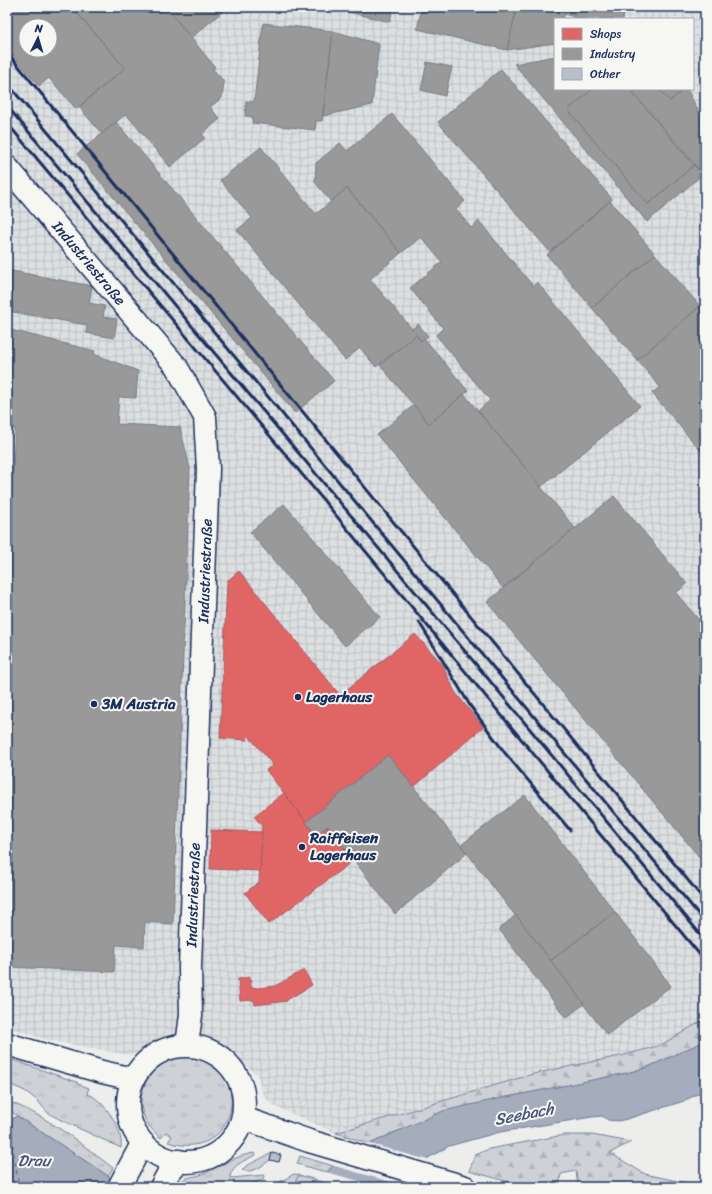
<svg xmlns="http://www.w3.org/2000/svg" width="712" height="1194" font-family="Sriracha,sans-serif">
	<style>
		.industrial { fill: url(#industrial-grid); fill-rule: evenodd }
		.grass { fill: url(#grass-tufts); stroke: #74809a }
		.forest { fill: url(#forest-firs); stroke: #74809a }
		.water { fill: #a5acbc; stroke: #6e7a96 }
		.pier { fill: #edeeec }
		.shops { fill: #e06666; stroke: #a55664 }
		.industry { fill: #999; stroke: #737987; fill-rule: evenodd }
		.lines { fill: none; stroke-linecap: round; stroke-linejoin: round }
		.ferry { stroke: #44547a; stroke-width: 1; stroke-dasharray: 5 4; stroke-linecap: butt }
		.building { fill: #b9bfc8; stroke: #1b2f5e }
		.secondary-casing { stroke: #1b2f5e; stroke-width: 25 }
		.secondary { stroke: #f6f6f2; stroke-width: 22 }
		.rail { stroke: #1b2f5e; stroke-width: 3 }
		.poi-dot { fill: #1b2f5e; stroke: #f6f6f2; stroke-width: 1.5 }
		.labels { text-anchor: middle; dominant-baseline: central; stroke-width: 4; stroke-linejoin: round; paint-order: stroke }
		.street-label { font-size: 15px; fill: #1b2f5e; stroke: #f6f6f2 }
		.poi-label { font-size: 15px; font-weight: bold; fill: #1b2f5e; stroke: #f6f6f2; text-anchor: start }
		.water-label { font-size: 16px; font-style: italic; fill: #44547a; stroke: #f6f6f2 }
	</style>
	<defs>
		<pattern id="industrial-grid" width="8" height="8" patternUnits="userSpaceOnUse"><rect width="8" height="8" fill="#dde0e1"/><path d="M0 4h8M4 0v8" fill="none" stroke="#bdc0c3"/></pattern>
		<pattern id="grass-tufts" width="24" height="20" patternUnits="userSpaceOnUse"><rect width="24" height="20" fill="#ced2d7"/><path d="M3 7l-1-3M5 7V3M7 7l1-3M15 17l-1-3M17 17v-4M19 17l1-3" fill="none" stroke="#b0b5bb"/></pattern>
		<pattern id="forest-firs" width="22" height="20" patternUnits="userSpaceOnUse"><rect width="22" height="20" fill="#ced2d7"/><path d="M5 1l3.5 6h-7zM16 11l3.5 6h-7z" fill="#b0b5bb"/></pattern>
	</defs>
	<rect width="100%" height="100%" fill="#edeeec"/>
	<filter id="ink" filterUnits="userSpaceOnUse"><feTurbulence type="fractalNoise" baseFrequency=".025" numOctaves="2"/><feDisplacementMap in="SourceGraphic" scale="8" xChannelSelector="R" yChannelSelector="G"/><feConvolveMatrix kernelMatrix="1 2 1 2 8 2 1 2 1" color-interpolation-filters="sRGB"/></filter>
	<g filter="url(#ink)">
		<path class="industrial" d="M7,7H699L701,34L705,49V1019L703,1021L661,1045L625,1055L533,1074L336,1133L274,1106L263,1095L257,1075L220,1044L128,1055L47,1040L7,1027ZM555,19H693V89H555ZM26,26H50V50H26Z"/>
		<g class="grass">
			<path d="M179,1056C259,1053 241,1166 168,1142L172,1136L166,1132L161,1138C155,1133 148,1126 145,1119C132,1091 153,1063 179,1056Z"/>
			<path d="M7,1058L77,1082L78,1084L89,1088L87,1093L89,1095H91C107,1105 123,1129 121,1148L61,1120L48,1113L37,1100L25,1091L7,1083Z"/>
			<path d="M7,1101C46,1115 80,1143 113,1168L108,1176L17,1116L7,1108Z"/>
			<path d="M254,1153L255,1155C245,1161 233,1164 230,1176L231,1178L264,1175V1178C252,1188 210,1189 194,1187C189,1186 184,1184 180,1182C187,1176 195,1177 203,1174C221,1166 234,1156 254,1153Z"/>
			<path d="M272,1153L270,1160C262,1166 252,1174 242,1170L246,1166Z"/>
			<polygon points="300,1156 333,1166 326,1172 297,1164"/>
			<polygon points="294,1174 299,1175 292,1187 271,1187"/>
		</g>
		<g class="forest">
			<polygon points="699,7 705,7 705,49 701,34"/>
			<polygon points="705,1019 705,1041 648,1067 627,1073 567,1086 497,1099 395,1132 370,1144 336,1133 533,1074 625,1055 661,1045"/>
			<polygon points="564,1135 592,1135 631,1142 610,1153 645,1174 705,1187 578,1187 576,1171 561,1174 560,1181 554,1187 528,1187 469,1171 475,1155 489,1149"/>
			<polygon points="299,1175 320,1181 314,1187 292,1187"/>
		</g>
		<g class="water">
			<polygon points="705,1041 705,1090 684,1101 627,1119 618,1121 608,1120 602,1116 592,1117 500,1132 449,1146 378,1187 314,1187 333,1166 378,1140 443,1111 497,1099 627,1073 648,1067"/>
			<polygon points="17,1116 125,1187 7,1187 7,1122"/>
		</g>
		<g class="pier">
			<polygon points="367,1143 428,1160 391,1182 331,1165"/>
			<polygon points="324,1172 326,1172 382,1187 344,1187 317,1180"/>
		</g>
		<g class="shops">
			<polygon points="239,571 340,695 415,634 442,664 455,692 483,727 414,787 388,755 306,822 266,770 273,765 247,734 247,740 220,738 227,581"/>
			<polygon points="284,793 316,835 328,826 354,860 269,924 245,893 259,882 262,826 254,816"/>
			<polygon points="211,830 262,832 260,871 210,869"/>
			<polygon points="304,970 312,985 287,1000 287,1001 255,1005 254,1000 240,1001 238,979 250,977 251,987 257,988 275,986"/>
		</g>
		<g class="industry">
			<path d="M9,7H72L125,68L76,109L49,78L39,86L7,48V8ZM26,26H50V50H26Z"/>
			<polygon points="72,7 166,7 215,67 213,69 224,82 222,98 210,107 220,119 202,134 205,138 170,167 126,114 102,134 79,107 125,68"/>
			<polygon points="166,7 228,7 191,38"/>
			<polygon points="343,7 393,7 390,22 344,11"/>
			<polygon points="422,7 517,7 507,50 417,29"/>
			<polygon points="517,7 566,7 563,19 555,19 555,43 507,50"/>
			<polygon points="566,7 576,7 574,17 564,14"/>
			<polygon points="576,7 626,7 623,19 582,19 574,17"/>
			<polygon points="263,23 333,31 322,121 316,121 315,130 252,123 253,117 245,116 246,101 254,102"/>
			<polygon points="333,31 379,44 372,105 323,116"/>
			<polygon points="555,56 555,89 593,89 568,110 648,204 694,165 703,174 647,222 514,64"/>
			<polygon points="427,62 452,67 445,96 421,90"/>
			<polygon points="501,69 612,199 550,252 438,122"/>
			<polygon points="593,89 638,89 633,93 694,165 648,204 568,110"/>
			<polygon points="638,89 659,89 670,101 684,89 687,89 705,124 705,172 703,174 633,93"/>
			<polygon points="659,89 684,89 670,101"/>
			<polygon points="392,114 465,201 456,209 471,228 479,221 533,286 537,282 640,406 541,487 478,411 490,400 436,335 443,328 410,288 442,262 421,237 401,253 347,188 331,202 315,182 316,163 340,143 347,151"/>
			<polygon points="116,122 334,381 295,413 77,154"/>
			<polygon points="261,147 316,214 347,188 401,253 370,279 412,329 418,324 428,336 421,341 416,335 376,367 360,348 345,360 237,230 252,218 220,180"/>
			<polygon points="610,201 655,254 592,308 547,255"/>
			<polygon points="655,254 700,306 637,360 592,308"/>
			<polygon points="7,270 92,286 89,303 105,306 103,317 117,319 114,338 86,333 87,325 7,311"/>
			<polygon points="705,302 705,456 652,393 660,387 637,360"/>
			<polygon points="7,329 95,351 94,354 138,371 136,398 119,397 117,424 180,427 190,468 173,924 145,922 144,947 116,945 114,972 7,967 7,486 12,486 15,429 7,429"/>
			<polygon points="416,335 421,341 424,338 468,391 429,424 380,365"/>
			<polygon points="464,394 575,528 503,588 377,435 414,405 429,424"/>
			<polygon points="614,496 687,584 676,593 705,627 705,864 487,602"/>
			<polygon points="284,504 380,617 345,646 250,532"/>
			<polygon points="388,755 467,853 395,914 328,826 316,835 306,822"/>
			<polygon points="525,795 615,912 550,961 461,845"/>
			<polygon points="615,912 671,986 607,1035 550,961"/>
			<polygon points="516,915 584,1004 566,1018 499,929"/>
		</g>
		<g class="lines">
			<polyline class="ferry" points="7,1117 8,1117 19,1187"/>
		</g>
		<polygon class="building" points="272,1153 281,1155 279,1162 270,1160"/>
		<g class="lines">
			<g class="secondary-casing">
				<g id="secondary">
					<polyline points="7,167 176,366 205,417 208,469 190,967 191,1015 187,1045"/>
					<polyline points="7,1044 102,1072 133,1079"/>
					<circle cx="186" cy="1104" r="58"/>
					<polyline points="243,1118 309,1141 465,1187"/>
					<polyline points="119,1187 142,1144"/>
					<polyline points="161,1187 169,1172 179,1161"/>
				</g>
			</g>
			<use href="#secondary" class="secondary"/>
			<g class="rail">
				<polyline points="7,52 705,901"/>
				<polyline points="7,83 705,922"/>
				<polyline points="7,106 490,681 705,940"/>
				<polyline points="7,123 286,455 705,961"/>
				<polyline points="419,622 471,707 505,753 570,830"/>
			</g>
		</g>
	</g>
	<g class="poi-dot">
		<circle cx="298" cy="697" r="4"/>
		<circle cx="94" cy="704" r="4"/>
		<circle cx="302" cy="847" r="4"/>
	</g>
	<g class="labels">
		<g class="street-label">
			<text transform="translate(89 263) rotate(50)">Industriestraße</text>
			<text transform="translate(205 571) rotate(-88)">Industriestraße</text>
			<text transform="translate(193 895) rotate(-88)">Industriestraße</text>
		</g>
		<g class="poi-label">
			<text x="306" y="697">Lagerhaus</text>
			<text x="102" y="704">3M Austria</text>
			<text x="310" y="838">Raiffeisen<tspan x="310" dy="17">Lagerhaus</tspan></text>
		</g>
		<g class="water-label">
			<text transform="translate(524 1114) rotate(-11)">Seebach</text>
			<text x="34" y="1160">Drau</text>
		</g>
	</g>
	<rect width="712" height="1194" fill="none" stroke="#f6f6f2" stroke-width="24"/>
	<rect x="12" y="12" width="688" height="1170" fill="none" stroke="#1b2f5e" stroke-width="1.5" filter="url(#ink)"/>
	<rect x="554" y="18" width="140" height="72" fill="#f6f6f2" stroke="#9ea6b7"/>
	<rect x="562" y="28" width="20" height="12" fill="#e06666" stroke="#9ea6b7"/>
	<text x="590" y="38" font-size="12" fill="#1b2f5e">Shops</text>
	<rect x="562" y="48" width="20" height="12" fill="#999999" stroke="#9ea6b7"/>
	<text x="590" y="58" font-size="12" fill="#1b2f5e">Industry</text>
	<rect x="562" y="68" width="20" height="12" fill="#b9bfc8" stroke="#9ea6b7"/>
	<text x="590" y="78" font-size="12" fill="#1b2f5e">Other</text>
	<g transform="translate(38 38) rotate(5)"><circle r="19" fill="#f6f6f2" stroke="#9ea6b7"/>
	<path d="M0-3L7 15L0 10L-7 15Z" fill="#1b2f5e"/>
	<text y="-6" font-size="11" font-weight="bold" text-anchor="middle" fill="#1b2f5e">N</text>
	</g>
</svg>
